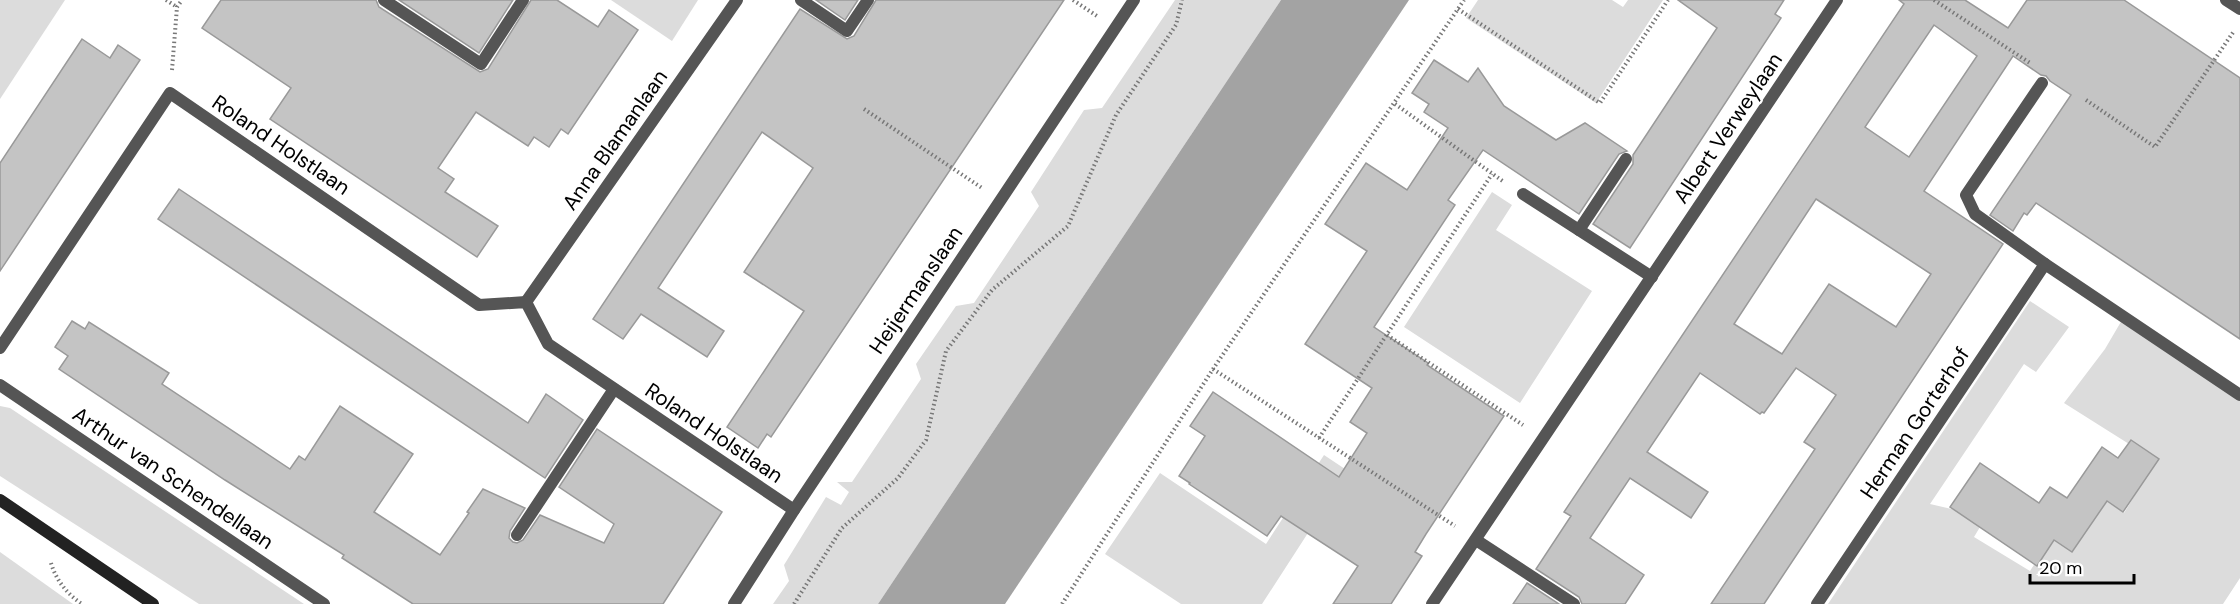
<svg xmlns="http://www.w3.org/2000/svg" width="2240" height="604" font-family="'DM Sans',sans-serif">
	<style>
		.green { fill: #dcdcdc }
		.water { fill: #a3a3a3 }
		.building { fill: #c4c4c4; stroke: #999; stroke-width: 1.5; fill-rule: evenodd }
		.lines { fill: none; stroke-linecap: round; stroke-linejoin: round }
		.path { stroke: #777; stroke-width: 4; stroke-dasharray: 1.5 3; stroke-linecap: butt }
		.lane { stroke: #555; stroke-width: 12 }
		.street { stroke: #555; stroke-width: 12 }
		.secondary { stroke: #222; stroke-width: 12 }
		.labels { text-anchor: middle; dominant-baseline: central; stroke-width: 4.5; stroke-linejoin: round; paint-order: stroke }
		.street-label { font-size: 21px; fill: #000; stroke: #fff }
	</style>
	<rect width="100%" height="100%" fill="#fff"/>
	<g class="green">
		<polygon points="0,0 65,0 0,99"/>
		<polygon points="611,0 698,0 672,41"/>
		<polygon points="1175,0 1281,0 878,604 773,604 789,581 784,565 826,497 841,505 849,492 837,482 852,482 921,379 916,364 956,306 974,303 1039,206 1031,192 1084,110 1102,108"/>
		<polygon points="1478,0 1612,0 1623,7 1628,0 1663,0 1596,103 1466,18"/>
		<polygon points="1492,192 1512,205 1496,230 1592,291 1520,403 1404,327"/>
		<polygon points="2030,301 2069,327 2036,372 2024,364 1930,504 1986,517 1974,537 2030,571 2055,532 2103,499 2124,513 2156,461 2064,403 2105,349 2122,320 2240,400 2240,578 2223,604 1828,604"/>
		<polygon points="0,406 10,408 304,604 199,604 0,476"/>
		<polygon points="1324,455 1348,471 1262,604 1181,604 1105,554 1160,473 1266,544"/>
		<polygon points="0,552 73,604 0,604"/>
	</g>
	<polygon class="water" points="1281,0 1409,0 1005,604 878,604"/>
	<g class="building">
		<polygon points="221,0 376,0 379,7 480,72 488,69 531,0 557,0 598,27 609,10 638,30 568,134 561,129 549,147 534,137 528,146 476,112 438,168 454,179 445,192 498,226 477,257 270,119 291,88 202,28"/>
		<polygon points="399,0 513,0 479,53"/>
		<polygon points="816,0 858,0 845,20"/>
		<polygon points="876,0 1064,0 771,437 767,434 758,448 727,427 804,311 744,272 813,168 762,132 658,288 724,331 707,357 641,314 623,339 593,319 800,9 847,39 854,36"/>
		<polygon points="1678,0 1784,0 1775,14 1781,18 1630,248 1593,224 1633,164 1633,155 1717,28"/>
		<path d="M1899,0H1965L2008,28L2027,0H2124L2240,78V339L2036,203L2027,215L2024,213L2013,231L1990,215L2071,95L2050,81L2046,76L2041,75L2013,56L1924,191L2003,244L1764,604H1711L1815,449L1804,442L1836,395L1796,368L1764,413L1762,412L1760,414L1700,373L1647,452L1708,492L1691,518L1630,478L1590,538L1644,575L1625,604H1582L1579,597L1536,569L1571,516L1564,512L1904,4ZM1934,25L1977,56L1909,157L1865,127ZM1816,199L1931,274L1896,327L1829,284L1782,354L1734,324Z"/>
		<polygon points="82,39 110,58 118,45 140,60 0,271 0,163"/>
		<polygon points="1434,60 1468,82 1478,68 1504,106 1556,140 1585,123 1627,151 1619,154 1579,214 1483,150 1448,200 1455,205 1374,327 1428,363 1427,365 1504,416 1426,534 1415,552 1422,556 1391,604 1333,604 1358,566 1281,516 1267,536 1189,484 1190,483 1179,476 1205,436 1190,426 1213,392 1339,477 1367,433 1350,422 1372,388 1305,344 1367,251 1325,224 1366,163 1407,190 1448,128 1424,112 1429,104 1412,93"/>
		<polygon points="179,189 528,423 546,394 583,420 545,478 158,219"/>
		<polygon points="72,321 85,329 89,322 169,373 162,384 290,469 299,456 305,460 340,406 413,454 374,512 440,555 469,513 467,512 483,489 525,508 510,531 509,538 513,542 517,543 523,540 540,515 604,543 614,524 559,487 597,429 722,512 663,604 413,604 342,558 344,555 225,480 59,369 68,356 55,347"/>
		<polygon points="2131,440 2159,459 2123,512 2107,501 2072,552 2054,540 2037,566 1950,507 1980,463 2039,503 2050,487 2067,498 2102,447 2118,458"/>
		<polygon points="1527,583 1559,604 1513,604"/>
	</g>
	<g class="lines">
		<g class="path">
			<polyline points="166,0 177,7"/>
			<polyline points="1073,0 1097,16"/>
			<polyline points="1934,0 2030,63"/>
			<polyline points="1458,9 1600,103 1668,0"/>
			<polyline points="172,70 177,7 182,0"/>
			<polyline points="2086,100 2155,147 2234,31"/>
			<polyline points="1395,104 1504,182"/>
			<polyline points="864,109 982,188"/>
			<polyline points="1387,335 1523,425"/>
			<polyline points="1213,369 1455,526"/>
			<polyline points="1319,438 1492,174"/>
			<path d="M51,563C56,580 67,594 82,604"/>
			<polyline points="794,604 842,528 898,478 926,440 946,351 992,290 1068,226 1116,115 1176,25 1182,0"/>
			<polyline points="1062,604 1213,369 1464,0"/>
		</g>
		<g class="lane">
			<polyline points="384,0 481,64 523,0"/>
			<polyline points="801,0 847,31 868,0"/>
			<polyline points="2042,83 1966,195 1975,214 2045,264"/>
			<polyline points="1523,194 1652,277"/>
			<polyline points="1579,230 1626,159"/>
			<polyline points="517,535 614,389"/>
			<polyline points="1476,540 1574,604"/>
		</g>
		<g class="street">
			<polyline points="2226,0 2240,9"/>
			<polyline points="526,302 737,0"/>
			<polyline points="0,348 170,93 479,305 526,302 548,344 794,510"/>
			<polyline points="0,385 324,604"/>
			<polyline points="734,604 794,510 1134,0"/>
			<polyline points="1432,604 1837,0"/>
			<polyline points="1817,604 2045,264 2240,395"/>
		</g>
		<polyline class="secondary" points="0,500 153,604"/>
	</g>
	<g class="labels">
		<g class="street-label">
			<text transform="translate(1728 128) rotate(-56)">Albert Verweylaan</text>
			<text transform="translate(615 140) rotate(-55)">Anna Blamanlaan</text>
			<text transform="translate(281 145) rotate(34)">Roland Holstlaan</text>
			<text transform="translate(916 290) rotate(-56)">Heijermanslaan</text>
			<text transform="translate(1915 423) rotate(-56)">Herman Gorterhof</text>
			<text transform="translate(714 433) rotate(34)">Roland Holstlaan</text>
			<text transform="translate(173 478) rotate(34)">Arthur van Schendellaan</text>
		</g>
	</g>
	<path d="M2030 574v9h104v-9" fill="none" stroke="#000000" stroke-width="3"/>
	<text x="2039" y="574" font-size="18" fill="#000000" stroke="#ffffff" stroke-width="4.5" paint-order="stroke">20 m</text>
</svg>
